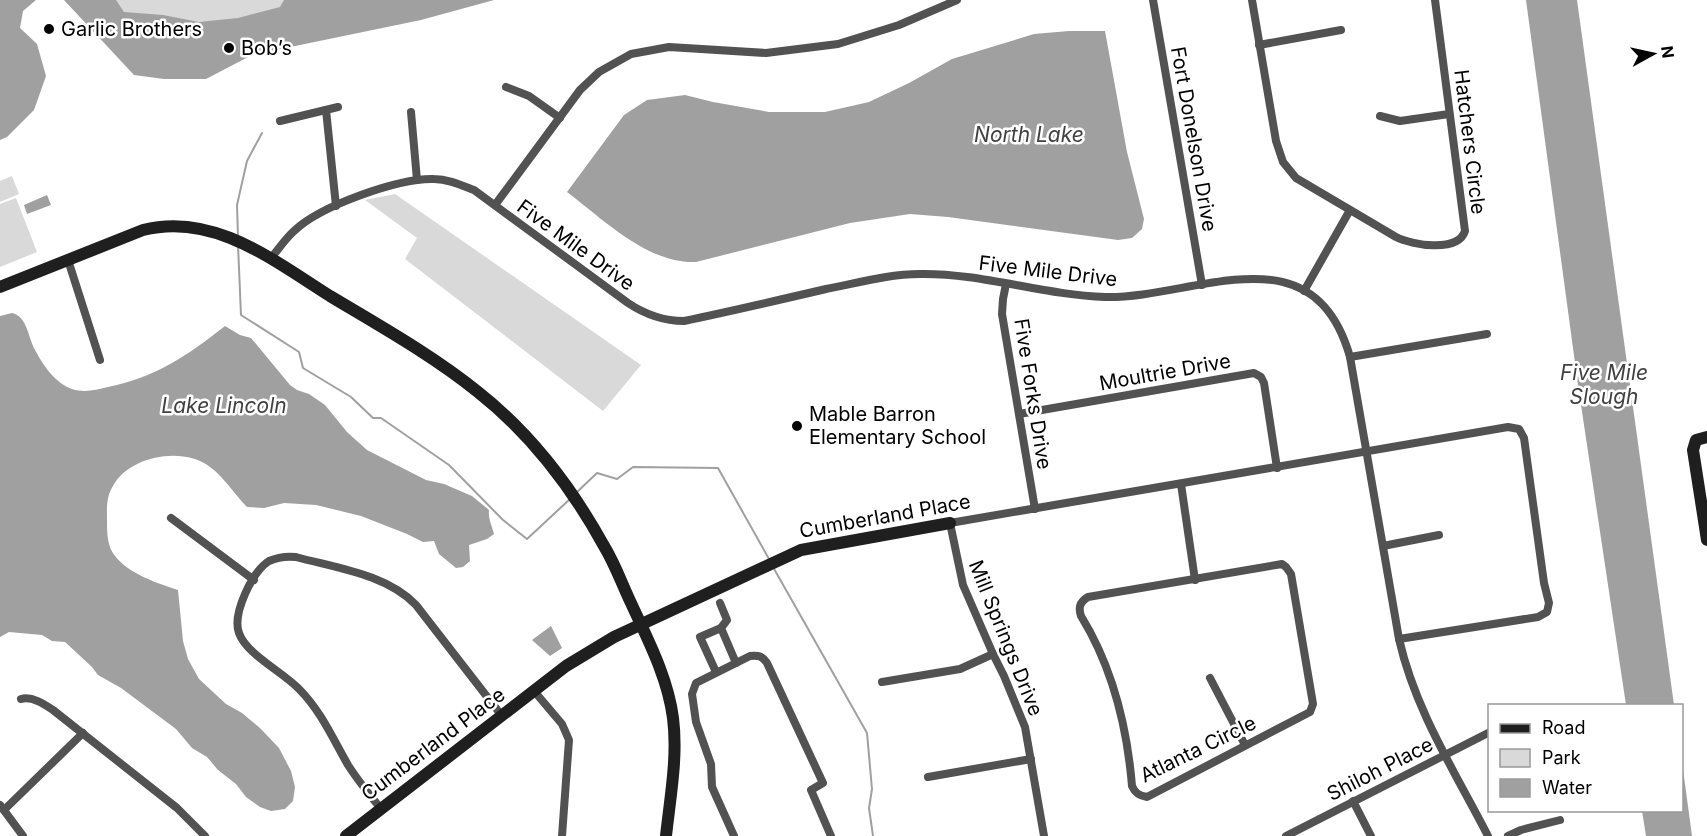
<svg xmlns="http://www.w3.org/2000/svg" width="1707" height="836" font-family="Inter,sans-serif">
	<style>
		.green { fill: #d9d9d9 }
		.water { fill: #a0a0a0 }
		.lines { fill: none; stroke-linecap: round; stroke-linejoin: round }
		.stream { stroke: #a0a0a0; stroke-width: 2 }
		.street { stroke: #525252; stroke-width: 8 }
		.secondary { stroke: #1f1f1f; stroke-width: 12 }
		.poi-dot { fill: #000; stroke: #fff; stroke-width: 2 }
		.labels { text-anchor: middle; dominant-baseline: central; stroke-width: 5; stroke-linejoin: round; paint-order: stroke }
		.poi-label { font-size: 20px; fill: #000; stroke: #fff; text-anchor: start }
		.street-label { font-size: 20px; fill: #000; stroke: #fff }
		.water-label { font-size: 21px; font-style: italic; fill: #414141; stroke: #fff }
	</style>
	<rect width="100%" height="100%" fill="#fff"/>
	<g class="green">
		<polygon points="92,0 325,0 155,47"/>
		<polygon points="12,176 19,194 0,202 0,181"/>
		<polygon points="395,194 641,365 603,411 405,259 417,238 365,200"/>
		<polygon points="16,198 37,252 0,267 0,204"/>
	</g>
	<g class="water">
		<polygon points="0,0 36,0 23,11 20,28 37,44 46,76 34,110 7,137 0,140"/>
		<polygon points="64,0 116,0 124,12 163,15 199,22 238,18 280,7 284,0 494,0 421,20 252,55 206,79 164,79 134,75"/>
		<polygon points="1526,0 1577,0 1674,705 1626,705 1578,385"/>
		<path d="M1069,31H1105L1127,152L1144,219L1142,229L1132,238L1118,240L948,217L910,214L850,223L696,262C648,264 604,220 567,192L624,115L647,100L685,95L713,102L769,112H825L869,102L909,83L952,59L1034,34Z"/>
		<polygon points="47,195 51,205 27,214 24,205"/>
		<path d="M12,313C27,316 28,337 35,350C43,365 55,383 72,389C85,393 95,390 108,387C156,377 187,356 225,326L240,335L251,338L290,385L297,390L309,394L325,405L347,432L367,450L426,480L444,484L472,496L489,510C488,519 492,526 494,534L487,539L469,545L470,561L463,567L456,568L439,554L434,541L423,542L407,534L361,516L316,505L284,503L264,508L247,507C235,495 224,477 210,467C183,446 129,456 113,486C106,497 107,508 107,521C107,532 107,547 115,556C129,574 157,583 178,590L183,641L188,659L199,679L226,704L242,713L260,728L279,748L291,771L295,787L293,801L285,809L271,811L260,807L246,797L236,784L218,770L207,757L192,748L176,729L121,688L98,675L92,667L65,642L52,641L42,635L9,632L0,637V316Z"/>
		<polygon points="551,626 562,648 550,656 532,640"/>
		<polygon points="1682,762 1692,836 1646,836 1642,811 1682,810"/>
	</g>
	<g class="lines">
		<g class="stream">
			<polyline points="238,237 237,205 247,161 262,133"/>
			<polyline points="238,245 241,315 299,352 303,368 351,397 373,418 381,418 449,465 503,520 527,539 570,499"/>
			<polyline points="576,493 597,473 617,479 633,467 718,468 769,559"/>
			<polyline points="773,567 867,733 872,789 869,808 873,836"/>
		</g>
		<g class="street">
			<polyline points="1153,0 1202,285"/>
			<path d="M1252,0L1276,141L1283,162L1296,178L1396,237C1412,245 1458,253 1465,231L1435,0"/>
			<polyline points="1259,45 1341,30"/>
			<polyline points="506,87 529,96 560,118"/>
			<polyline points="326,110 336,206"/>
			<polyline points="411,112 417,180"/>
			<polyline points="1380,116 1400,121 1449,114"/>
			<polyline points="280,121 338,107"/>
			<polyline points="495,205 580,90 599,72 631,54 669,47 766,53 838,44 899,25 957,0"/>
			<path d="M270,259C278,250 285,239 294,231C320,206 398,178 434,179C448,179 461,185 474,190L628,303C646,315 663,321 684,321C732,311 779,300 826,289C857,283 889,274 920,274C982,273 1043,295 1105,297C1195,299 1313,227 1350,357L1399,639C1415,710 1455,772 1488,836"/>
			<polyline points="68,260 100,360"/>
			<polyline points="1006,284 1003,299 1002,314 1035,509"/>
			<polyline points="1304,291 1350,210"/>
			<polyline points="1350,357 1487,334"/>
			<polyline points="1019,414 1254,373 1261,377 1264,383 1277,468"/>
			<polyline points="1181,484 1195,580"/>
			<polyline points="171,518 254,580"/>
			<polyline points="1383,546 1439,535"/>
			<path d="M1282,564L1286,567L1291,574L1313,704L1310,712L1147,797C1139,796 1135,793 1132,786C1127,726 1113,668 1081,616C1078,607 1080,602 1088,597Z"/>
			<polyline points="720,603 727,620 721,628"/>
			<polyline points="716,672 700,637 721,628 736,663"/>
			<polyline points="1210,678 1245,745"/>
			<polyline points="882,682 960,669 993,654"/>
			<polyline points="534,691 562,724 569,740 562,836"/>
			<path d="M21,699C32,696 44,704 53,710L177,808L205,836"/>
			<polyline points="928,777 1031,759"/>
			<polyline points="1353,801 1371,836"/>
			<polyline points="0,805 23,836"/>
			<path d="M381,809C370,795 358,781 348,765C333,739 321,711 299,689C283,672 246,654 239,633C232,614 252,572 269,561C278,557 287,556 296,557C336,568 386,574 416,605L502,716"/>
			<polyline points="4,810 83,733"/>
			<path d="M734,836L712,787L711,764L696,722L692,694L696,683L750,656C759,655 762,656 767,663L823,783L811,790L831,836"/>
			<polyline points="1044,836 1025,727 1004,676 993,654 963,585 950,523 1508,427 1519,429 1524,438 1544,583 1549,603 1547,612 1538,617 1399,639"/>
			<polyline points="1286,836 1490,732"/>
			<polyline points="1508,836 1521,830 1560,820"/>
		</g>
		<g class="secondary">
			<path d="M0,287L143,230C213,212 273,260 330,296C380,326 432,355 478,392C530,433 572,488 604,546C615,564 622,584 631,603C648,640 668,678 673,718C678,757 670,798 666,836"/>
			<polyline points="1707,437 1696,440 1693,450 1707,540"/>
			<polyline points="346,836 566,666 614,637 801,550 950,523"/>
		</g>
	</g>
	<g class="poi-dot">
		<circle cx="49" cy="29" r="6"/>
		<circle cx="229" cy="48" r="6"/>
		<circle cx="797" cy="426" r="6"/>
	</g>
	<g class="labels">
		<g class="poi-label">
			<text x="61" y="29">Garlic Brothers</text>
			<text x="241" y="48">Bob’s</text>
			<text x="809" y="414">Mable Barron<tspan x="809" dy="23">Elementary School</tspan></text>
		</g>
		<g class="street-label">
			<text transform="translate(1194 139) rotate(80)">Fort Donelson Drive</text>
			<text transform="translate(1470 142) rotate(83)">Hatchers Circle</text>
			<text transform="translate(576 245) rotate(36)">Five Mile Drive</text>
			<text transform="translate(1048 271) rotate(7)">Five Mile Drive</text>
			<text transform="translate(1165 372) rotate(-10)">Moultrie Drive</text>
			<text transform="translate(1033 394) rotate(81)">Five Forks Drive</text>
			<text transform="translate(885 516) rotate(-10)">Cumberland Place</text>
			<text transform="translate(1006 638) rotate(68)">Mill Springs Drive</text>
			<text transform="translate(433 744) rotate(-37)">Cumberland Place</text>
			<text transform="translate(1198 749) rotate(-26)">Atlanta Circle</text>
			<text transform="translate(1380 769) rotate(-27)">Shiloh Place</text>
		</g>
		<g class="water-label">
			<text x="1029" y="134">North Lake</text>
			<text x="1604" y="372">Five Mile<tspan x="1604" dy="24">Slough</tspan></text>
			<text x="224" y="405">Lake Lincoln</text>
		</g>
	</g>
	<rect x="1488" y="704" width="195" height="108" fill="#ffffff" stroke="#999999" stroke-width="1.5"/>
	<rect x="1500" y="724" width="30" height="9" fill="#1f1f1f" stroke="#999999" stroke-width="1.5"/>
	<text x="1542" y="734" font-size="18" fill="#000000">Road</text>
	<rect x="1500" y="749" width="30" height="18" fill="#d9d9d9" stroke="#999999" stroke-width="1.5"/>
	<text x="1542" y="764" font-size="18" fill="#000000">Park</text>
	<rect x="1500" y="779" width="30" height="18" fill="#a0a0a0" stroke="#999999" stroke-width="1.5"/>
	<text x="1542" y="794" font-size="18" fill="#000000">Water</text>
	<g transform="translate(1653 54) rotate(82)" stroke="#ffffff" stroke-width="4.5" paint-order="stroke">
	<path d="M0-4.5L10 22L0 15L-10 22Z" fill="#000000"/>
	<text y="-9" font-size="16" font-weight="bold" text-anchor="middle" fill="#000000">N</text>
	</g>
</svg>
